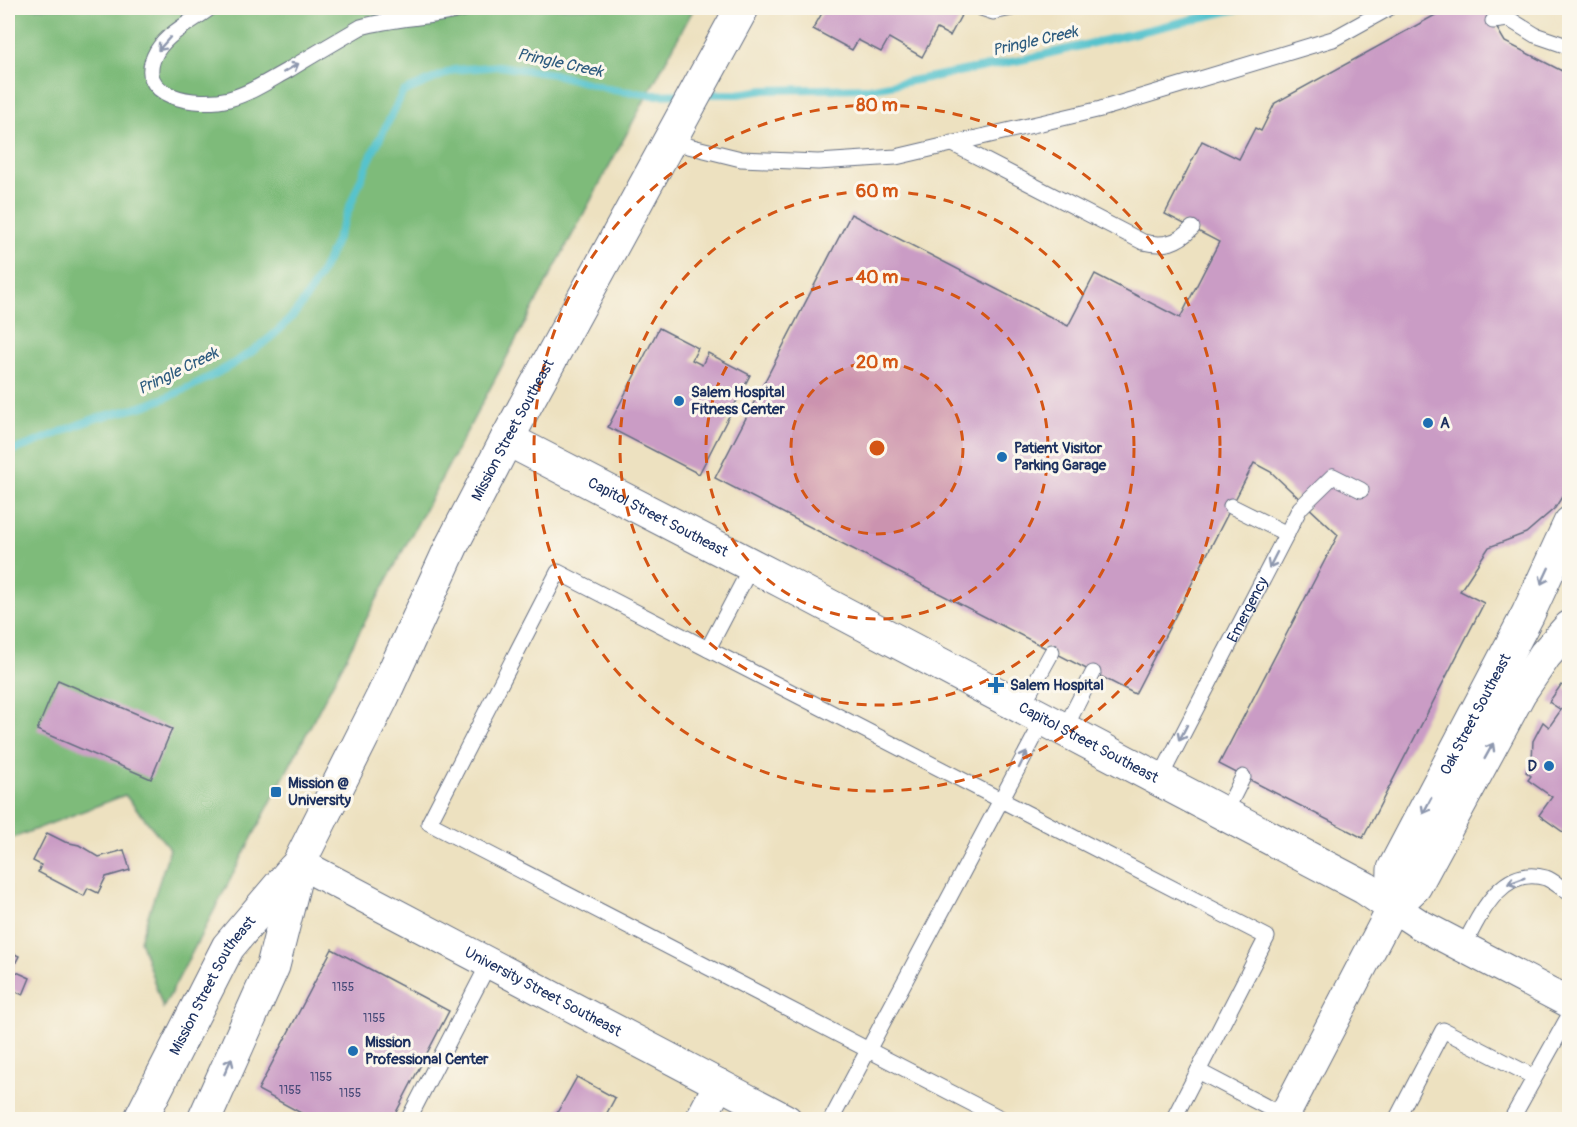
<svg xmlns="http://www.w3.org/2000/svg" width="1577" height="1127" font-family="Pangolin,sans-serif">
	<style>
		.forest { fill: #7ebb7a; stroke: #4c756c; stroke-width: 1.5 }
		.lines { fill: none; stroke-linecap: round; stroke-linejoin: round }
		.stream { stroke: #56c3cd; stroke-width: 8 }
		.building { fill: #ca9cc5 }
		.service-casing { stroke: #646d80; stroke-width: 17 }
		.minor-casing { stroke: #646d80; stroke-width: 32 }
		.tertiary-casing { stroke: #646d80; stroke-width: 35 }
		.secondary-casing { stroke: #646d80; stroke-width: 35 }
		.service { stroke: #fff; stroke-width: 15 }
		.minor { stroke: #fff; stroke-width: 30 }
		.tertiary { stroke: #fff; stroke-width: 33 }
		.secondary { stroke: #fff; stroke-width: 33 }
		.oneway { stroke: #8d97ae }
		.ring { fill: none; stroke: #d45514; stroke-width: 3; stroke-dasharray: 10 8 }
		.poi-dot { fill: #1f6fb2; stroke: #fbf7ec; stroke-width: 2 }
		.labels { text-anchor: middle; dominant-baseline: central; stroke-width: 6; stroke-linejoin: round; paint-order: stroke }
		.number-label { font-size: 12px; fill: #474a78 }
		.poi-label { font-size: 15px; font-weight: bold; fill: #1b2f5e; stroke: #fbf7ec; text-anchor: start }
		.street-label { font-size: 15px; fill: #1b2f5e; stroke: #fbf7ec }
		.water-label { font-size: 16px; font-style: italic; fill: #2d5b7f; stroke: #fbf7ec }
		.centre { fill: #d45514; stroke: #fbf7ec; stroke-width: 3 }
		.ring-label { font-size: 18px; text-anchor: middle; font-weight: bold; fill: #d45514; stroke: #fbf7ec; stroke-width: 6; stroke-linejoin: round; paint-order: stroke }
	</style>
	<rect width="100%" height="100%" fill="#fbf7ec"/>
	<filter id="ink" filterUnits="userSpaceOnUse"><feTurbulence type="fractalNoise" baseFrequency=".0167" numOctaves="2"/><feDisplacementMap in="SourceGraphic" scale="12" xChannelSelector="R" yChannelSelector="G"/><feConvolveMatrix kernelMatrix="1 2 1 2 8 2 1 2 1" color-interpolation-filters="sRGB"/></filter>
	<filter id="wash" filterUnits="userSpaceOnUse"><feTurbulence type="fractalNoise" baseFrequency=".008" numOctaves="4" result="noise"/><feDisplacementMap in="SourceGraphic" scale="24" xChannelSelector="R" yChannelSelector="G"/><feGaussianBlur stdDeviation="1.35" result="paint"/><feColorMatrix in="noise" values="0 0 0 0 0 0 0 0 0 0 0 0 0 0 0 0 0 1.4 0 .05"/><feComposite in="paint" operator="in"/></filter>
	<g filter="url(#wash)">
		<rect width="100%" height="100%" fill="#ede1c0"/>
		<polygon class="forest" points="8,8 694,8 370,612 163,1008 140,940 170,849 125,795 8,840"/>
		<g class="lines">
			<g class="stream">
				<polyline points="704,94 737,94 764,90 874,88 1021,60 1241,8"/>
				<path d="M8,452C38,443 67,428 97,418C114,413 133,410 150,404C199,385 261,354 295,313C328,272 343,221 363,174C375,146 390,119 403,92L454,70L499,66L554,74L613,90L654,95L686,94"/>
			</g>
		</g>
		<g id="blocks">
			<g class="building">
				<polygon points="825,8 965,8 950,36 937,29 922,57 889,38 881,52 858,40 852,50 813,29"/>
				<polygon points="1448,8 1485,8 1505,42 1570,75 1570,484 1555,508 1526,533 1489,547 1460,591 1484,603 1363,838 1219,764 1338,535 1271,472 1254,463 1135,694 715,478 851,214 1068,326 1095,274 1180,318 1219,242 1165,214 1202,141 1239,159 1255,128 1261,131 1275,103"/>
				<polygon points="659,328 698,348 692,360 702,365 708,353 750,375 699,474 608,427"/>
				<polygon points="58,680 172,729 151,779 37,730"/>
				<polygon points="1561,685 1570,691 1570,837 1539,815 1552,797 1528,780 1531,776 1526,772 1532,760 1533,741 1543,722 1549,727 1561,710 1549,702"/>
				<polygon points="47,833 65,842 79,845 99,857 124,850 130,870 106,877 98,893 88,888 84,896 38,872 41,865 33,861"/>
				<polygon points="332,949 449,1011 392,1120 314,1120 258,1090"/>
				<polygon points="8,951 19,956 12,970 30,978 23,995 8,988"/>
				<polygon points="577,1077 615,1098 603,1120 553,1120"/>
			</g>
		</g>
	</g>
	<g filter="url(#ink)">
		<use href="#blocks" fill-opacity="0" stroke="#646d80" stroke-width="1.5"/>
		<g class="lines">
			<g class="service-casing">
				<g id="service">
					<path d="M210,8C193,21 169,32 157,51C130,98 198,107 229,99C251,93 270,80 290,69C313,55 337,41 361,27C396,17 433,18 468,8"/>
					<polyline points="981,8 993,12 1012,8"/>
					<polyline points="1493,21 1509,19 1535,35 1570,47"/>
					<polyline points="668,141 741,159 818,162 896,157 1101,109 1333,39 1389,8"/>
					<path d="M951,143L1143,242C1164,247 1178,243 1192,228"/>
					<polyline points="1231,506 1287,534"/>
					<polyline points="708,649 752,565"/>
					<polyline points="1021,708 1052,652"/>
					<polyline points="1064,730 1093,673"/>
					<path id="s1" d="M1159,780L1300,508L1333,476L1361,490"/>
					<polyline points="1224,815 1243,777"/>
					<path d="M1463,947C1479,917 1501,864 1546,878C1554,881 1562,889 1570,893"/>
					<polyline points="1198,1071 1284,1116"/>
					<polyline points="408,1120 489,963"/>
					<polyline points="831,1120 1044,719"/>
					<polyline points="1004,1120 429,823 558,572 1267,937 1173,1120"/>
					<polyline points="1396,1120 1443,1030 1534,1077"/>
					<polyline points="1511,1120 1570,1014"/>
				</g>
			</g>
			<g class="minor-casing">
				<g id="minor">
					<path id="s2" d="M299,863L787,1120"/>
					<polyline points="700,1120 719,1084"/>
					<polyline points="1282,1120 1393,907 1419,924 1570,1003"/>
				</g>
			</g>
			<g class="tertiary-casing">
				<g id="tertiary">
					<path id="s3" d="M507,439L784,582L1365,888L1393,907"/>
					<path id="s4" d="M1393,907L1394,869L1528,614L1570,523"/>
					<polyline points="1393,907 1415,886 1520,692 1545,655 1570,627"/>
				</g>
			</g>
			<g class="secondary-casing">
				<g id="secondary">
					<path id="s5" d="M140,1120L228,947L294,869"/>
					<path id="s6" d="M204,1120L273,966L299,863L382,698L452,545L507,439L742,8"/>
				</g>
			</g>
			<use href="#service" class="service"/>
			<use href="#minor" class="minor"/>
			<use href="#tertiary" class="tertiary"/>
			<use href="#secondary" class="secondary"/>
		</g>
		<defs><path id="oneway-shaft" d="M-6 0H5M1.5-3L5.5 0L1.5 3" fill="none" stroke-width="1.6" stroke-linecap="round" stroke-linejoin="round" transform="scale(1.5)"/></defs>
		<g class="oneway">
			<use href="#oneway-shaft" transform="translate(164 44) rotate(132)"/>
			<use href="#oneway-shaft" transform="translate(291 68) rotate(-30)"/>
			<use href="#oneway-shaft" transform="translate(1273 560) rotate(117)"/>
			<use href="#oneway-shaft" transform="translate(1545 576) rotate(115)"/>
			<use href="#oneway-shaft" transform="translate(1183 733) rotate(117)"/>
			<use href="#oneway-shaft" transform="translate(1489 751) rotate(-61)"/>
			<use href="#oneway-shaft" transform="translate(1023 760) rotate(-63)"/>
			<use href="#oneway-shaft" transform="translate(1427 806) rotate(118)"/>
			<use href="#oneway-shaft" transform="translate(1516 881) rotate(159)"/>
			<use href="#oneway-shaft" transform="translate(228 1066) rotate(-66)"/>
		</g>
	</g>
	<circle cx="877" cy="448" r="86" fill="#d45514" fill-opacity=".12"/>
	<g class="ring">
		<circle cx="877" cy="448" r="86"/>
		<circle cx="877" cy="448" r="171"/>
		<circle cx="877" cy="448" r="257"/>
		<circle cx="877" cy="448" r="343"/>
	</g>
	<g class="poi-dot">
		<circle cx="679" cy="401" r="6"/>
		<circle cx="1428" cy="423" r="6"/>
		<circle cx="1002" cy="457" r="6"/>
		<path d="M993 676h6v6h6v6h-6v6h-6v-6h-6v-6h6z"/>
		<circle cx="1549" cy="766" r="6"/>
		<rect x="270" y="786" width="12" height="12" rx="3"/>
		<circle cx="353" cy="1051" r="6"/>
	</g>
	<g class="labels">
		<g class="number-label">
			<text x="343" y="987">1155</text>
			<text x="374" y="1018">1155</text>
			<text x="321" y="1077">1155</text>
			<text x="290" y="1090">1155</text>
			<text x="350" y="1093">1155</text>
		</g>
		<g class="poi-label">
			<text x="691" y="392">Salem Hospital<tspan x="691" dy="17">Fitness Center</tspan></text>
			<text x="1440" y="423">A</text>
			<text x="1014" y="448">Patient Visitor<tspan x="1014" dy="17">Parking Garage</tspan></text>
			<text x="1010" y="685">Salem Hospital</text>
			<text x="1537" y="766" text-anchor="end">D</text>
			<text x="288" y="783">Mission @<tspan x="288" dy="17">University</tspan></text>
			<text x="365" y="1042">Mission<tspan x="365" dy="17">Professional Center</tspan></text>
		</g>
		<g class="street-label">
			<text stroke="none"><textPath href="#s6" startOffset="758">Mission Street Southeast</textPath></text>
			<text stroke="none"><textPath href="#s3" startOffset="170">Capitol Street Southeast</textPath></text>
			<text stroke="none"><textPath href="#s1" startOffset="192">Emergency</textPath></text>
			<text stroke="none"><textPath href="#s4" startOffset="213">Oak Street Southeast</textPath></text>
			<text stroke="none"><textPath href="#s3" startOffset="656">Capitol Street Southeast</textPath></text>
			<text stroke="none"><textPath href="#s5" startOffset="153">Mission Street Southeast</textPath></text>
			<text stroke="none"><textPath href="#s2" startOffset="276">University Street Southeast</textPath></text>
		</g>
		<g class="water-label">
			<text transform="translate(1035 41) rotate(-13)">Pringle Creek</text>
			<text transform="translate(560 63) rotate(12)">Pringle Creek</text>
			<text transform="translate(178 371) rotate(-26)">Pringle Creek</text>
		</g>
	</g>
	<circle cx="877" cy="448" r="9" class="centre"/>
	<g class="ring-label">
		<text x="877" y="111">80 m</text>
		<text x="877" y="197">60 m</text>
		<text x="877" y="283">40 m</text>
		<text x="877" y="368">20 m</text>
	</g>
	<rect width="1577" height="1127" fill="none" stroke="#fbf7ec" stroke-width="30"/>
</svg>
